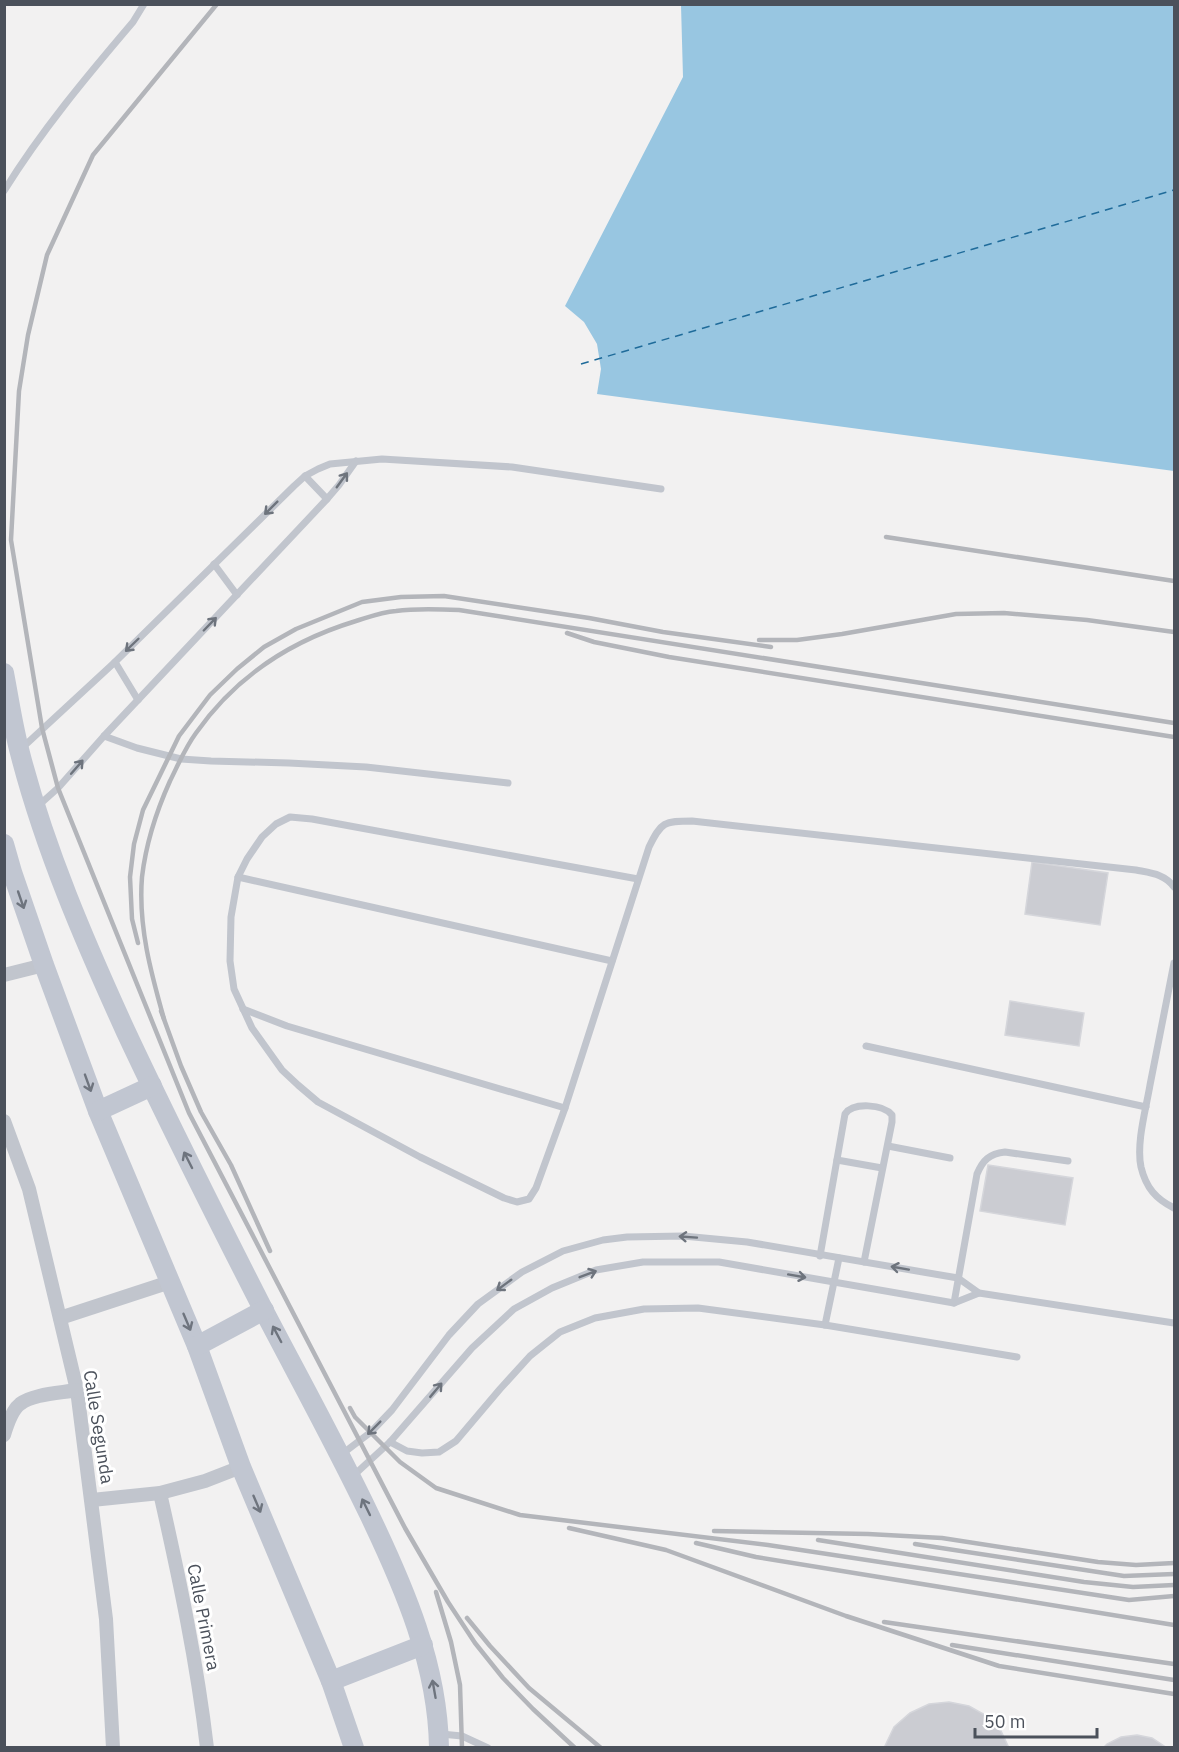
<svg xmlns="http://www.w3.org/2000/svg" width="1179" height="1752" font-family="'IBM Plex Sans',sans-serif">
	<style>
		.water { fill: #98c6e1 }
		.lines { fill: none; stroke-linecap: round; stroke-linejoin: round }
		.ferry { stroke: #1f6b9a; stroke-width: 1.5; stroke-dasharray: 8 6; stroke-linecap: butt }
		.building { fill: #cbccd2; stroke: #d5d6db; stroke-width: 1.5 }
		.lane { stroke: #c1c5cd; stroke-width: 7 }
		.street { stroke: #c1c5cd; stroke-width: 14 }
		.secondary { stroke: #c1c6d1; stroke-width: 20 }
		.rail { stroke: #b3b5ba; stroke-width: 4.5 }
		.oneway { stroke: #6e747d }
		.oneway2 { stroke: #6e747e }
		.labels { text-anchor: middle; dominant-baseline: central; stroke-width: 6; stroke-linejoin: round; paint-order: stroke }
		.street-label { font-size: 18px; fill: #4b515b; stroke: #fff }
	</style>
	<rect width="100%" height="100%" fill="#f2f1f1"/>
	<polygon class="water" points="681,5 1174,5 1174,471 597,394 601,369 597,344 584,322 565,306 683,77"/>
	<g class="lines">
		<polyline class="ferry" points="581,364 1174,190"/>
	</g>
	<g class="building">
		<polygon points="1032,862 1108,873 1100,925 1025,914"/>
		<polygon points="1010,1001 1084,1013 1079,1046 1005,1035"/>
		<polygon points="988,1165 1073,1178 1065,1225 980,1211"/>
		<polygon points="949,1702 969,1706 987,1716 1001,1731 1009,1748 884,1748 894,1727 910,1713 929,1704"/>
		<polygon points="1137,1735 1152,1738 1167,1748 1103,1748 1107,1744 1121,1737"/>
	</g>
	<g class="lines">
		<g class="lane">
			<path d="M4,191C41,131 87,76 133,22L144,4"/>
			<polyline points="305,476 327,499"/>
			<polyline points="214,564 237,595"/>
			<polyline points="115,662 138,700"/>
			<polyline points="104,736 137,748 181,759 211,761 289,763 366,767 508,783"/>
			<polyline points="22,748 115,662 294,486 305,476 318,469 330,464 382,459 512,467 661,489"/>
			<polyline points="39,805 58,788 104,736 327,499 339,485 356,461"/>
			<polyline points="238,877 612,961"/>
			<path d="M638,879L312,819L290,817L276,824L262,837L247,859L238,877L231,917L230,961L234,989L252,1028L282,1070L298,1085L318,1102L420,1157L504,1198L517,1202L529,1199L536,1188L565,1108L649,847C661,822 664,821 692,821L1136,870C1151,873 1165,874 1174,887"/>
			<path d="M1174,963C1166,1003 1158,1044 1150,1085C1146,1109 1136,1143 1141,1167C1146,1188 1156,1199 1174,1208"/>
			<polyline points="243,1009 287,1026 565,1108"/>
			<polyline points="866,1046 1146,1107"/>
			<polyline points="888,1146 950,1158"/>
			<polyline points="837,1160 882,1168"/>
			<path d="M820,1256L845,1114C853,1102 883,1104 892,1115V1122L864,1262"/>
			<path d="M954,1303L977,1174C983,1160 989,1154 1005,1152L1068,1161"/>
			<polyline points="825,1325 839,1258"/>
			<polyline points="390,1442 407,1451 422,1453 439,1452 456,1441 500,1389 530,1356 560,1332 595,1318 644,1309 698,1308 825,1325 1017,1357"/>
			<polyline points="342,1454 371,1432 392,1410 449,1335 478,1304 522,1272 563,1251 603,1240 627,1237 683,1236 747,1242 958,1278 979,1293 1174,1323"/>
			<polyline points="353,1476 390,1442 472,1348 514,1309 552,1288 596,1270 643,1262 719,1262 954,1303 979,1293"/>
			<polyline points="441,1734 462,1736 488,1748"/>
		</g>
		<g class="street">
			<polyline points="4,975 44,965"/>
			<polyline points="4,1121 29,1189 77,1390 106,1619 113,1748"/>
			<polyline points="60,1318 170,1282"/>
			<path d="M4,1435C7,1425 12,1410 20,1404C32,1394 61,1393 77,1390"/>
			<path d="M160,1493C179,1577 197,1662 207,1748"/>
			<polyline points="92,1500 160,1493 205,1481 241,1467"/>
		</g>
		<g class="secondary">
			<path d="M4,673C9,699 13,727 20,753C45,850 85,942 126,1032C170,1126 217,1219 264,1311C299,1378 336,1445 369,1514C404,1587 438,1665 439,1748"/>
			<polyline points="4,844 12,872 44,965 98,1111 197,1346 241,1467 331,1681 354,1748"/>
			<polyline points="98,1111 152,1086"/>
			<polyline points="197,1346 264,1310"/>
			<polyline points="331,1681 423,1645"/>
		</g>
		<g class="rail">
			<polyline points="217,4 93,155 47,255 28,335 19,391 11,540 42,728 58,788 189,1113 405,1528 448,1602 475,1643 503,1678 533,1709 575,1748"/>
			<polyline points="886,537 1174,581"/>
			<polyline points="567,633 594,642 669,657 1174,737"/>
			<polyline points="759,640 797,640 842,634 956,614 1004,613 1087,620 1174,632"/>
			<polyline points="138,943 132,919 130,877 134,844 143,810 179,736 210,695 237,669 264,647 296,629 362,602 401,597 444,596 589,618 663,632 771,647"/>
			<polyline points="161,1011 181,1066 201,1112 231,1165 270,1251"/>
			<path d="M164,1019C151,973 138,926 142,877C146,843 156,812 170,781C178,765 185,748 196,733C236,676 290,641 356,621C369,617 382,612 396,611C416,608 438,609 459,610L1174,723"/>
			<polyline points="350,1408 355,1417 400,1462 436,1488 520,1515 768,1545 1129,1600 1174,1596"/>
			<polyline points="569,1528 666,1550 846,1616 999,1666 1174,1694"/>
			<polyline points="714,1531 868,1534 942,1538 1098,1562 1136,1565 1174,1563"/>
			<polyline points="818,1540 1084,1582 1133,1587 1174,1585"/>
			<polyline points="696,1543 756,1557 1174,1625"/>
			<polyline points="915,1544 1124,1576 1174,1574"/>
			<polyline points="436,1592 451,1642 460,1685 462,1748"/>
			<polyline points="467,1618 490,1646 529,1688 601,1748"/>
			<polyline points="884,1622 1174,1664"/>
			<polyline points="952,1645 1174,1680"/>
		</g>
	</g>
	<defs><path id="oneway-shaft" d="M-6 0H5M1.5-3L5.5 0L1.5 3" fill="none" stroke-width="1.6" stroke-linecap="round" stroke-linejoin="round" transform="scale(1.5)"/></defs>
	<g class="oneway">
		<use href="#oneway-shaft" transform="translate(342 480) rotate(-54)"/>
		<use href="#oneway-shaft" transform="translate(271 508) rotate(135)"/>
		<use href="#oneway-shaft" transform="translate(210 624) rotate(-46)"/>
		<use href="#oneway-shaft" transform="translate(132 645) rotate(136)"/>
		<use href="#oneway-shaft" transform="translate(77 767) rotate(-49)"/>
		<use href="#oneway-shaft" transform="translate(688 1237) rotate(-176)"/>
		<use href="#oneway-shaft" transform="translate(900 1268) rotate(-170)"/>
		<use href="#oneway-shaft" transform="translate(588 1274) rotate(-21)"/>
		<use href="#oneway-shaft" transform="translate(797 1276) rotate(10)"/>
		<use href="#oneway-shaft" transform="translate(504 1285) rotate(144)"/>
		<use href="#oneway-shaft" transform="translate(436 1390) rotate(-50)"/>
		<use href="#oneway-shaft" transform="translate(374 1428) rotate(135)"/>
	</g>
	<g class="oneway2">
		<use href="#oneway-shaft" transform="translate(21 900) rotate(71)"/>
		<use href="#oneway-shaft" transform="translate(88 1083) rotate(70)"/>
		<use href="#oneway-shaft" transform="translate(188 1160) rotate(-117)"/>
		<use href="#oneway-shaft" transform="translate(187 1322) rotate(67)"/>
		<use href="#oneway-shaft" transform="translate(277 1334) rotate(-118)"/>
		<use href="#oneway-shaft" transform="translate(257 1504) rotate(67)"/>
		<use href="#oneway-shaft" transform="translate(366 1507) rotate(-116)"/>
		<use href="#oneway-shaft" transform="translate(434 1689) rotate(-100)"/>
	</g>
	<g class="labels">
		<g class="street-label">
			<text transform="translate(99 1427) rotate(81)">Calle Segunda</text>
			<text transform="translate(204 1617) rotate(79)">Calle Primera</text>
		</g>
	</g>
	<rect width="1179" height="1752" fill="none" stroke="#4b515b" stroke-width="12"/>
	<path d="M975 1728v9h122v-9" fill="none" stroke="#4b515b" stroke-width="3"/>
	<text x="984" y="1728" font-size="18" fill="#4b515b" stroke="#ffffff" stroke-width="4.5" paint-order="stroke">50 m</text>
</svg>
